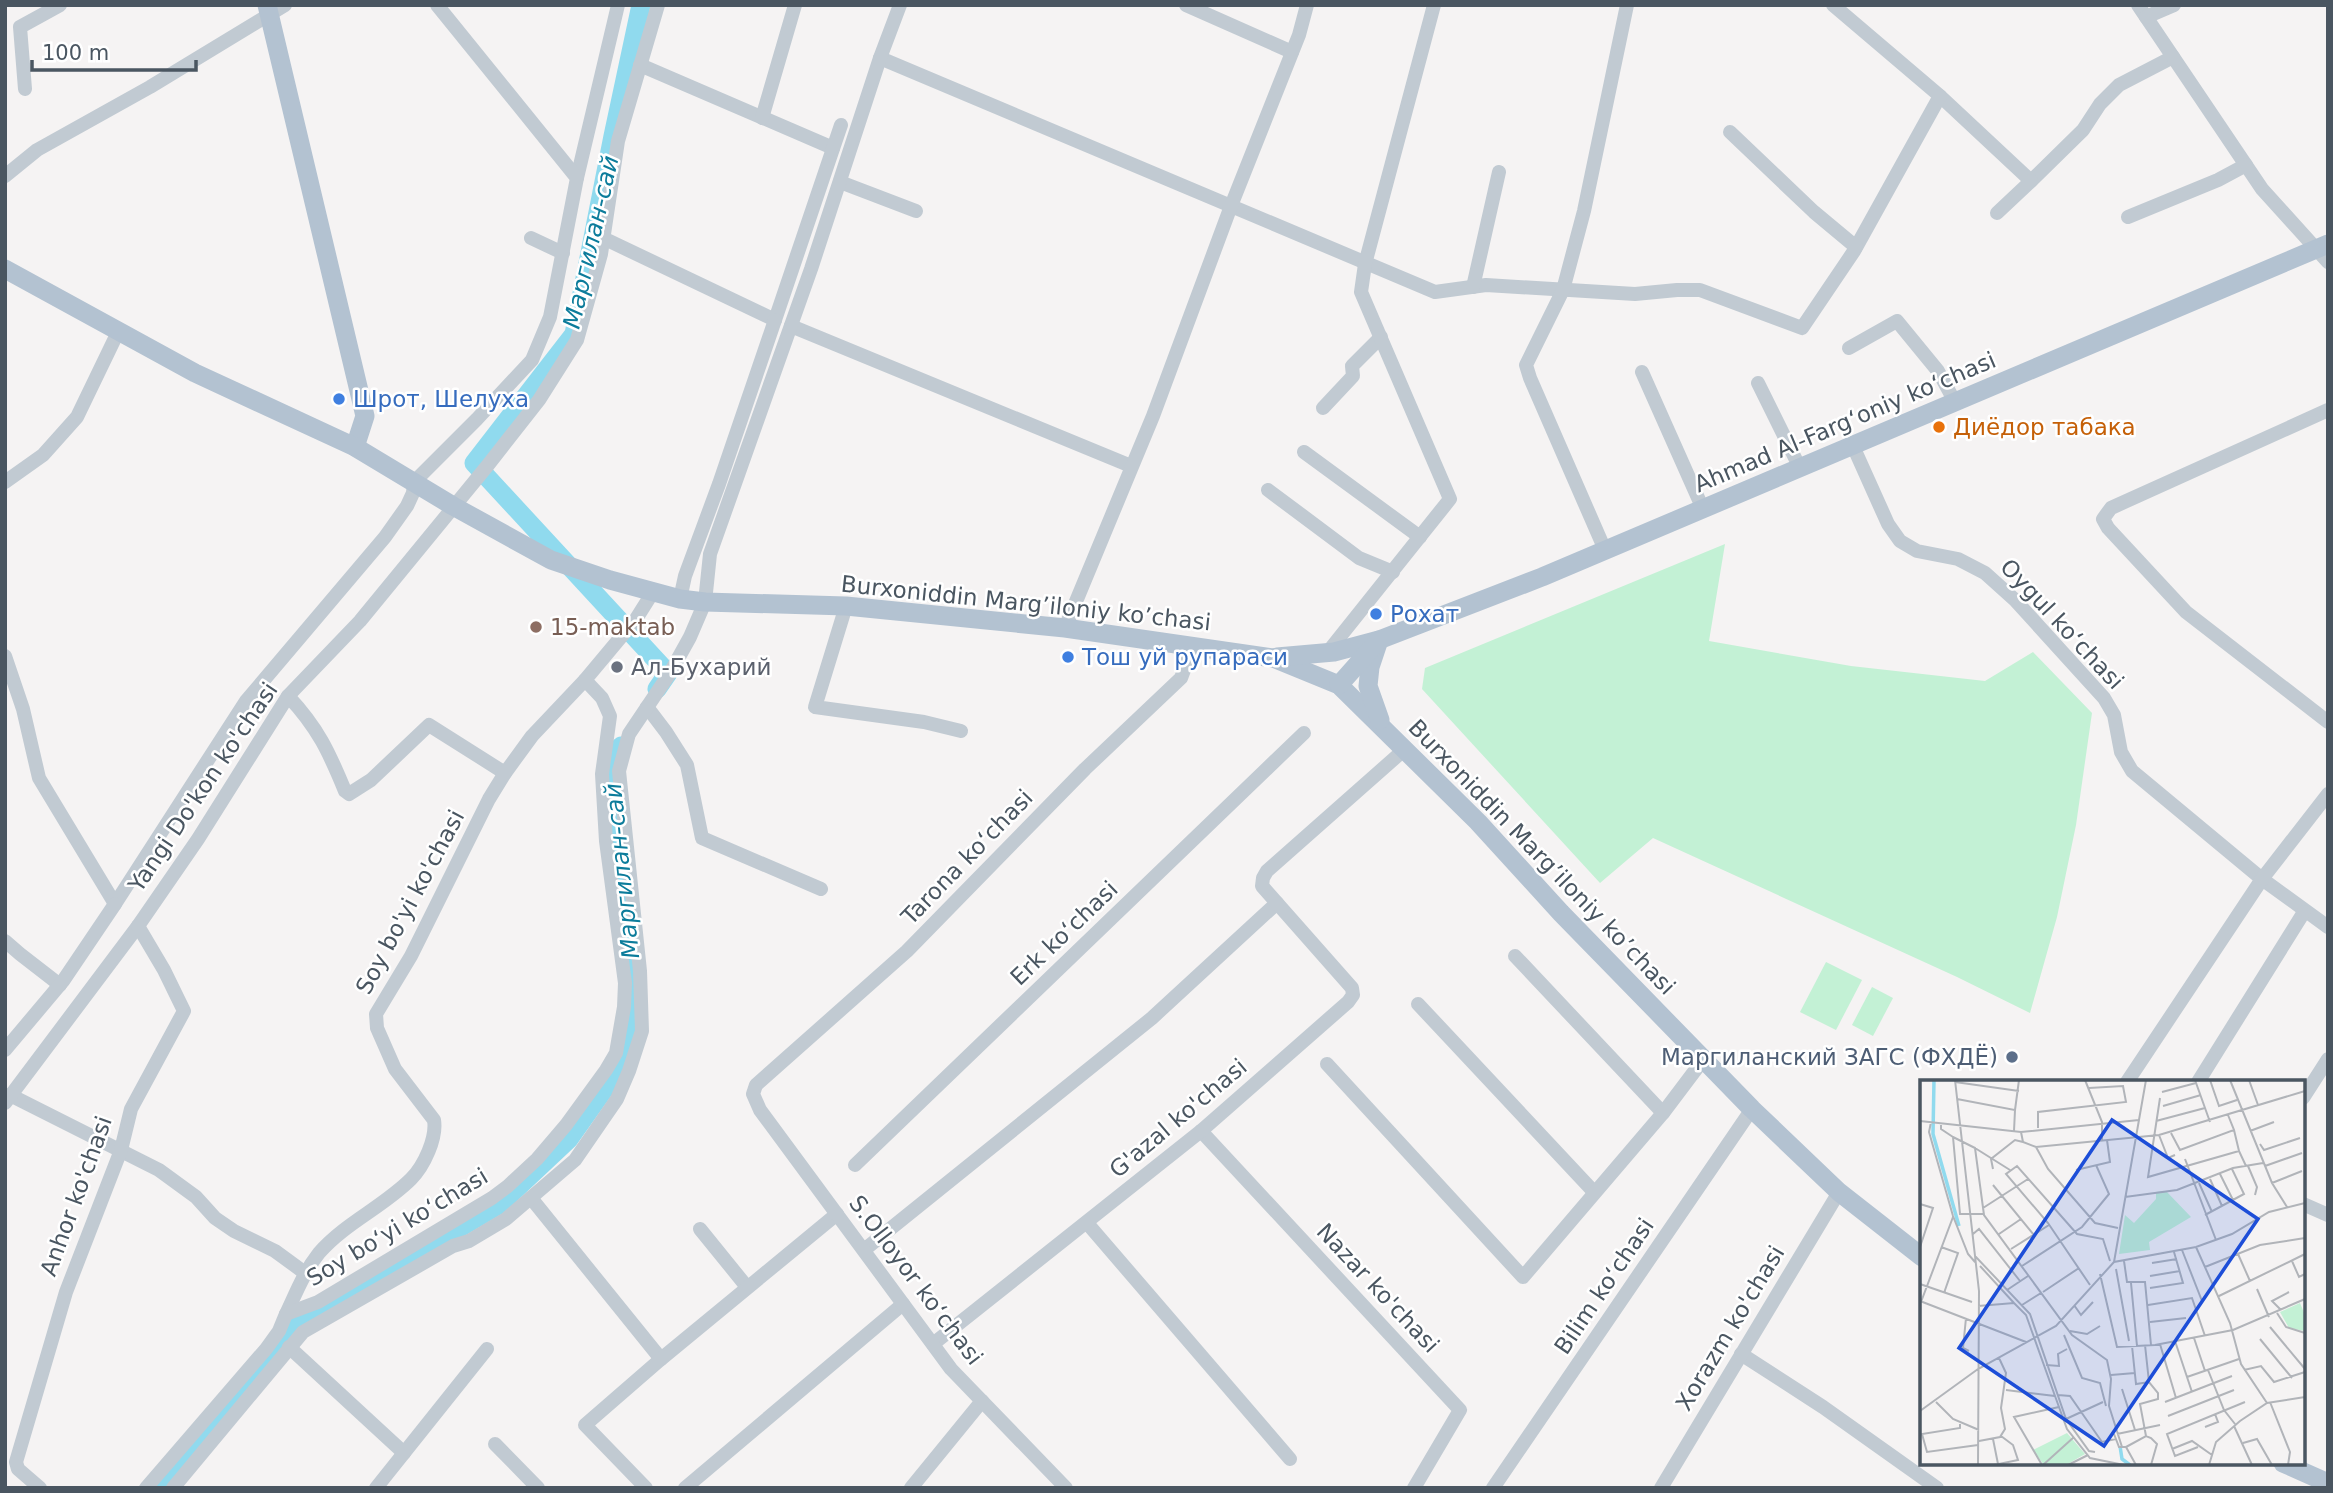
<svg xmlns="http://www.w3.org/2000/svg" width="2333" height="1493" font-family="'DejaVu Sans',sans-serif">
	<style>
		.green { fill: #c3f1d5 }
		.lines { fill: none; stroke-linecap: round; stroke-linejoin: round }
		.river { stroke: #90daee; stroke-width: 19 }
		.minor { stroke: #c1cad2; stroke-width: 14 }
		.major { stroke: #b3c2d1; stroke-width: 19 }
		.shop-dot { fill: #3f7fe0; stroke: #fff; stroke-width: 2.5 }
		.food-dot { fill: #e8710a; stroke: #fff; stroke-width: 2.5 }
		.education-dot { fill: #8d6e63; stroke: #fff; stroke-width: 2.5 }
		.worship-dot { fill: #6b7280; stroke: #fff; stroke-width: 2.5 }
		.service-dot { fill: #5c6f8a; stroke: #fff; stroke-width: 2.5 }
		.labels { text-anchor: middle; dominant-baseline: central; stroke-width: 5; stroke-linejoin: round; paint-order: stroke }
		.shop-label { font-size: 23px; fill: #366cbe; stroke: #fff; text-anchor: start }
		.street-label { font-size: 23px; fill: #4a5661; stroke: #fff }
		.food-label { font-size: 23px; fill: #c56008; stroke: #fff; text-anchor: start }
		.education-label { font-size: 23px; fill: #785e54; stroke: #fff; text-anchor: start }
		.worship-label { font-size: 23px; fill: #5b616d; stroke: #fff; text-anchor: start }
		.service-label { font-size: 23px; fill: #4e5e75; stroke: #fff; text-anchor: end }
		.water-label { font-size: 24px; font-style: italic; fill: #0c7c9b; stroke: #fff }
		.inset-river { fill: none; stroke: #90daee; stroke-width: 3.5 }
		.inset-road { fill: none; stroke: #b1b4b9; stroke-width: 2 }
		.view { fill: #1d4ed8; fill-opacity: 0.15; stroke: #1d4ed8; stroke-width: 3.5 }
		.inset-edge { fill: none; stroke: #4a5661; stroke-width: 3.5 }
	</style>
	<rect width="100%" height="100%" fill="#f5f3f3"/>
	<g class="green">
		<polygon points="1725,544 1709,641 1851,666 1985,681 2033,652 2092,713 2076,825 2057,917 2030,1013 1957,977 1653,838 1600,883 1422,689 1425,668"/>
		<polygon points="1826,962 1862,980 1836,1030 1800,1012"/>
		<polygon points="1872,987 1893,998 1873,1036 1852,1025"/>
	</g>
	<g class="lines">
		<g class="river">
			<polyline points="641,5 613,136 574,334 474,463 668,673 657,689"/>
			<polyline points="160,1488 261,1365 300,1322 500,1204 569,1139 608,1084 636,1012 612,772 621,746"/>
		</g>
		<g class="minor">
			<polyline points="1186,5 1292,52"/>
			<polyline points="1833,5 1940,96 2031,181 2083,130 2100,104 2119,85 2173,57"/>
			<polyline points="2138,5 2262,189 2328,262"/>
			<polyline points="2146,17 2174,5"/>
			<polyline points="880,58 1435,292 1486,285 1635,294 1677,290 1700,290 1802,328 1854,251 1940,96"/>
			<polyline points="640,65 833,148"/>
			<polyline points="25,89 20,27 60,5"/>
			<polyline points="762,118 795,5"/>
			<polyline points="1730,132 1814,212 1856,247"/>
			<polyline points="5,176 37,150 150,87 285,5"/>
			<polyline points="577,178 618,5"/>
			<polyline points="840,182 916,211"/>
			<polyline points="1997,213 2031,181"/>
			<polyline points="2128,217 2218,180 2246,165"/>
			<polyline points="531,238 563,253"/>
			<polyline points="603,238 775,320 841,125"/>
			<polyline points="1473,287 1499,172"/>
			<polyline points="791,326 1131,466"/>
			<polyline points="1849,348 1897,321 1938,371 1955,402"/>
			<polyline points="1642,372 1703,509"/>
			<polyline points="1758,383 1800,468"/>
			<polyline points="1323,408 1353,376 1352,366 1381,337"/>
			<polyline points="2328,410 2111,508 2103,519 2108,528 2186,612 2328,722"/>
			<polyline points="1853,446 1888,524 1900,541 1917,551 1958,559 1985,573 2015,600 2104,698 2114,715 2121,752 2132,771 2262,879 2328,927"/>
			<polyline points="1304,452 1420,537"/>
			<polyline points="5,482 43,455 77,417 118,332"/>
			<polyline points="1268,490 1359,558 1393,572"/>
			<polyline points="1605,550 1530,378 1526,365 1563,290 1584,211 1627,5"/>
			<polyline points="680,599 685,576 719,484 775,320"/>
			<polyline points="846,606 815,707 924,722 961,731"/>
			<polyline points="1065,628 1153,416 1231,206 1299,35 1307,5"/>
			<polyline points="1327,653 1450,499 1361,292 1365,264 1434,5"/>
			<polyline points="5,656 23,709 39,778 115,904 246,701 385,537 407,506 413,493 414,482 477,419 532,360 550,317 577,178 437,5"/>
			<path d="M288,696C318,728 329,752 345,791L349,794L371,780L429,725L505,773"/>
			<polyline points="647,707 666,732 687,765 702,838 821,889"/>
			<polyline points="5,941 20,954 60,985"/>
			<polyline points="1515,956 1663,1113"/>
			<polyline points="1418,1004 1594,1192"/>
			<polyline points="5,1050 63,981 115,904"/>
			<polyline points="1327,1064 1523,1277 1663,1113 1703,1060"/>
			<polyline points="2127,1082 2262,879 2328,794"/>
			<polyline points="2198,1082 2304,912"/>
			<polyline points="10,1095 159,1170 196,1197 215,1218 234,1231 275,1251 305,1273"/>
			<polyline points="2303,1098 2328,1059"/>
			<polyline points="5,1103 138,926 198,839 288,696 360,621 488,465 539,400 577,340 601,254 618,141 658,5"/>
			<polyline points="1201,1131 1460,1410 1414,1488"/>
			<polyline points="855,1165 1304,733"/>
			<polyline points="531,1198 661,1359"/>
			<polyline points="2303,1204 2328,1215"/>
			<polyline points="1087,1223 1290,1459"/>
			<polyline points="700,1229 747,1287"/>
			<polyline points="864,1250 1152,1018 1277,903"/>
			<path d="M286,1314C296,1293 304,1272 319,1253C345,1223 383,1207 411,1179C424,1166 437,1138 434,1120L395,1069L377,1028L376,1014L411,956L489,799L505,773L532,736L585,680"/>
			<polyline points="933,1344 1201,1131 1348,1002 1353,995 1352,988 1262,886 1263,878 1267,871 1405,749"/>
			<polyline points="289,1347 404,1453"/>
			<polyline points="1741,1354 1823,1407 1937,1488"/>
			<polyline points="495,1444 538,1488"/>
			<polyline points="40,1488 18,1469 16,1462 66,1292 121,1150 131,1109 184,1011 164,970 138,926"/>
			<polyline points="146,1488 266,1349 279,1331 286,1314 318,1302 492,1198 508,1186 537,1159 566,1125 606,1070 616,1053 624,1007 625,983 606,841 602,774 610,716 602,698 585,680 636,619 653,592"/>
			<polyline points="173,1488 303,1332 453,1246 469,1241 506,1219 575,1160 617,1099 629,1071 642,1031 640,971 619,771 629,734 670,673 690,637 705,602 710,554 811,269 880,58 900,5"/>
			<polyline points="376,1488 487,1349"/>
			<polyline points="646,1488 585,1425 661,1359 837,1214"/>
			<polyline points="685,1488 903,1304"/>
			<polyline points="911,1488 982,1401"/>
			<polyline points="1066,1488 951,1369 760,1110 753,1094 756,1085 907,951 1085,769 1181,678 1193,646"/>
			<polyline points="1493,1488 1752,1109"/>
			<polyline points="1661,1488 1839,1192"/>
		</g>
		<g class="major">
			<polyline points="267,5 365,416 355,447"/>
			<polyline points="5,269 195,373 355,447 453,506 551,560 610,580 680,599 705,602 846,606 1065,628 1273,658 1339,685 1478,822 1561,913 1752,1109 1839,1192 1922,1257"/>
			<polyline points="1277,657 1334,652 1379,640 1370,667 1368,686 1380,720"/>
			<polyline points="1339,685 1379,640 1542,577 2328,244"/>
			<polyline points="2283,1463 2328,1483"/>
		</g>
	</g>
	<g class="shop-dot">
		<circle cx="339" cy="399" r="7"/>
		<circle cx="1376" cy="614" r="7"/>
		<circle cx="1068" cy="657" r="7"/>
	</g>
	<circle class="food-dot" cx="1939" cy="427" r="7"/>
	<circle class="education-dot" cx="536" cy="627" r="7"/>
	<circle class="worship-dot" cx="617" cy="667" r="7"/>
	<circle class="service-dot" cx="2012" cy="1057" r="7"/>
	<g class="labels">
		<g class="shop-label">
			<text x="353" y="399">Шрот, Шелуха</text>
			<text x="1390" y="614">Рохат</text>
			<text x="1082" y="657">Тош уй рупараси</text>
		</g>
		<g class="street-label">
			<text transform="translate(1845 422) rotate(-23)">Ahmad Al-Fargʻoniy koʻchasi</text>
			<text transform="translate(1026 603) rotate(6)">Burxoniddin Marg’iloniy ko’chasi</text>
			<text transform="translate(2062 624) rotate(47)">Oygul koʻchasi</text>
			<text transform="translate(203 787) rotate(-56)">Yangi Do'kon ko'chasi</text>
			<text transform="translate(967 857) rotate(-46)">Tarona koʻchasi</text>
			<text transform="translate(1542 857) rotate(46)">Burxoniddin Marg’iloniy ko’chasi</text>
			<text transform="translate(410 902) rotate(-62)">Soy bo'yi ko'chasi</text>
			<text transform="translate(1064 933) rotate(-44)">Erk koʻchasi</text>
			<text transform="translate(1178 1118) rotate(-40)">G'azal ko'chasi</text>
			<text transform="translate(76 1196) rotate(-70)">Anhor ko'chasi</text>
			<text transform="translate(397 1227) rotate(-31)">Soy boʻyi koʻchasi</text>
			<text transform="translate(916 1280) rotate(53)">S.Olloyor koʻchasi</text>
			<text transform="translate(1604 1286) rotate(-56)">Bilim koʻchasi</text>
			<text transform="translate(1378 1288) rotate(47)">Nazar ko'chasi</text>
			<text transform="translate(1730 1328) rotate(-59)">Xorazm ko'chasi</text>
		</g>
		<g class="food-label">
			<text x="1953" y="427">Диёдор табака</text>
		</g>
		<g class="education-label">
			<text x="550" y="627">15-maktab</text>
		</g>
		<g class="worship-label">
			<text x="631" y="667">Ал-Бухарий</text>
		</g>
		<g class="service-label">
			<text x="1998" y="1057">Маргиланский ЗАГС (ФХДЁ)</text>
		</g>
		<g class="water-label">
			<text transform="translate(591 242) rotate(-77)">Маргилан-сай</text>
			<text transform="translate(622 871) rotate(-96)">Маргилан-сай</text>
		</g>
	</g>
	<g transform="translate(1920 1080)">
		<rect width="385" height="385" fill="#f5f3f3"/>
		<path d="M246,111L271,137L229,162L230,170L199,174L205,135L214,143L236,119V112ZM380,223L385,235V251L369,248L360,232ZM147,353L165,374L146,385H124L113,370Z" fill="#c3f1d5"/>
		<path class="inset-river" d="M14,0L13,54L39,146M200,366L202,379L210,385"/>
		<path class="inset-road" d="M35,0L59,211L58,385M165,0L182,42V60M275,0L290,42M290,0L299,26L317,20M310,0L352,103L367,127M329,0L338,25M35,2L99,11M242,12L276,3M240,18L228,97L319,71L326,86M37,19L95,30L94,51M243,26L281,15M95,30L99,0M0,41L101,52L219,40M236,41L285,28M11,42L9,52L33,136L48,174L55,182M21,43V49L33,57L40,134H64M118,48V32L206,22L203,6L169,8M314,50L319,71M330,51L354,42M101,52L103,62L116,67L239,55L385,11M251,53L260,70L314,50L308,35M239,55L248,78L255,75M33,57L55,68L64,135L152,255L187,280L191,299L189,326L202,367M340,64L344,70L380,58M116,67L128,89L175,143L198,148M55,68L90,90M265,79L296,160M328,86L337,107L335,115M345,86L382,73M73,89L71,79L95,60L103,62M156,90L190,82L187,60M300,94L313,120M290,99L302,126M279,103L292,132M352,103L382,91M73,105L114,155M205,117L257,110L313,88L343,83M0,124L13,128L0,167M63,128L108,99M285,135L324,114L312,89M53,154L59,149L100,201M79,154L101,139M21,167L38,173L24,213M276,167L310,243L321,284L347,323M91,169L129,145M262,170L282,221M318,174L330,201M55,176L110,234L146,339L169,371L175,372M204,181L207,202H225L231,265M372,181L379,197L385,194M194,182L226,0M232,183L257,179M60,186L94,223M102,186L162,147L189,114L176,85M285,187L340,165L385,158M196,189L209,261M180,194L197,267L235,265L313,250L385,219M230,196L260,191M211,203L217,266M0,204L52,222M170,205L128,143L86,94L97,86L157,154L183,159L190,181M230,208L263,203L254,172M337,209L349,237M87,210L108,196M123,212L159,188M299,216L385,174M0,221L106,262M1,222L33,137M102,225L121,213L118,209M154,225L161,235L173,222M228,225L272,218L285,256M58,226L94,223L106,235L135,316L86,310M361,230L352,221L369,212M357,233L366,247L385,253M46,238L43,268L49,271M230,242L266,238M350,247L385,289M150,251L167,254L180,246M144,255L162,298L180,303L186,326M274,258L285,291M340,259L372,298M255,261L272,312M240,264L256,318M225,265L229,302M212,266L216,304L229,302L238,313V319L220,324L226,356M126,285L139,286L138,274L147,269M288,290L304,330L315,344M324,290L341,286L354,302L385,292M191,295L215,293M267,297L319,279M202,309L215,350M138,315L150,316L182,362L196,359M135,316L147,349L170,378L204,385M16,322L33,339L59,350M245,322L312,296M350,322L370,372L368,385M0,331L58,289L136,246L194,182L276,167L312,154L349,132L385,123M248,336L314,310M146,339L183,322M40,344V348L2,354L7,372L58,365M314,346L332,385M285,347L298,342L295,334M194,354L199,367H206L216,385M197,354L240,345M73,359L78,384M59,361L80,357L85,349L81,328L86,293L79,278M323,363L337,359L352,385M206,367L226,356L231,358L237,364L231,385M278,367L255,376L247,354L325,322M252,369L272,361L292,375M74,385L98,380L93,365L81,356M122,385L94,337L139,327M123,385L154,357M148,385L168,375M289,385L296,362L320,341L347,323L385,317"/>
		<path class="view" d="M192,40L338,139L184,366L39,268Z"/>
		<rect width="385" height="385" class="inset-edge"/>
	</g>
	<rect width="2333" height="1493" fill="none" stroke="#4a5661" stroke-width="14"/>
	<path d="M32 60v10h164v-10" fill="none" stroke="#4a5661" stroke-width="3.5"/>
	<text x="42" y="60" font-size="21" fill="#4a5661" stroke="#ffffff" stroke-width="5" paint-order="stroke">100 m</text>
</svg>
